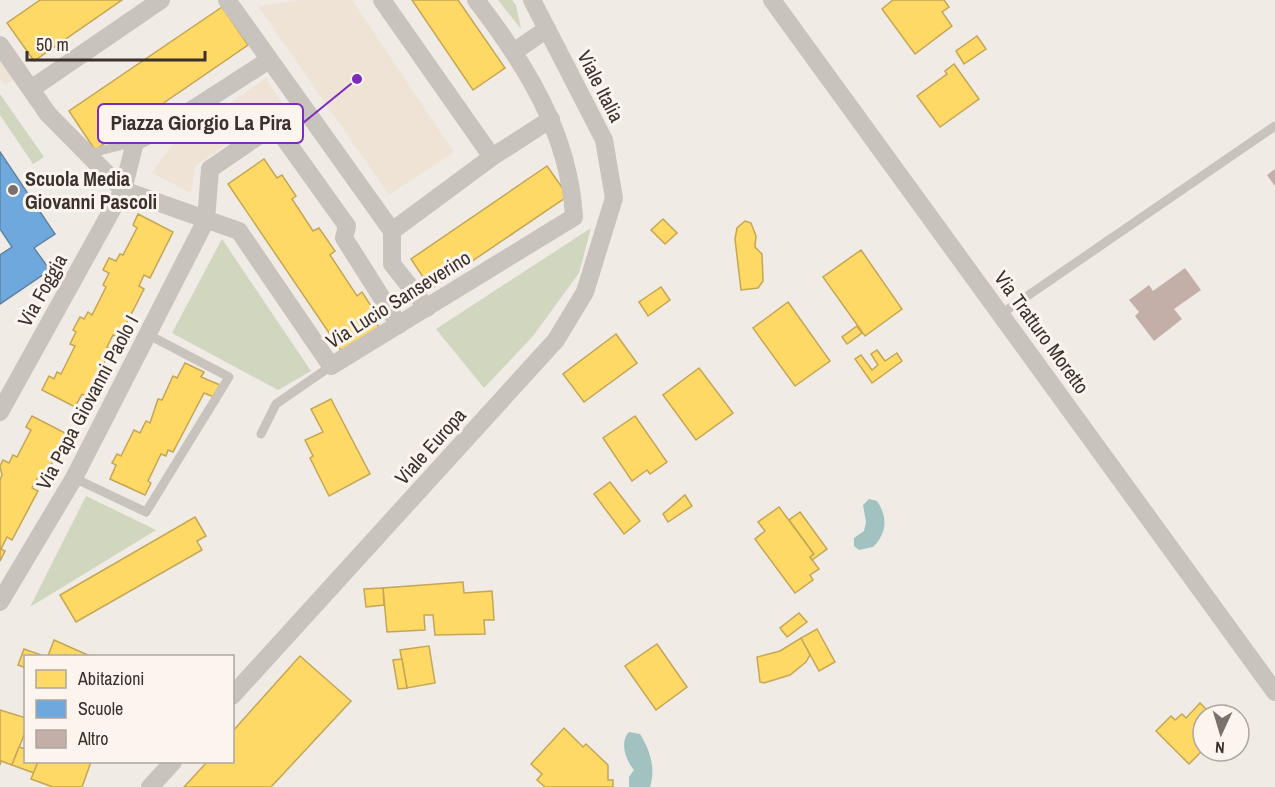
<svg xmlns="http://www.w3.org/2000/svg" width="1275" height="787" font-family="'Archivo Narrow',sans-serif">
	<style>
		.green { fill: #d1d6bf }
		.plaza { fill: #eee3d5 }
		.water { fill: #a1c2c1 }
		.homes { fill: #ffd966; stroke: #c4a654; stroke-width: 1.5 }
		.schools { fill: #6fa8dc; stroke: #5f84a7; stroke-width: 1.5 }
		.building { fill: #c3afa7 }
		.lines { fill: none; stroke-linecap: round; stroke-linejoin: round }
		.lane { stroke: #c9c3be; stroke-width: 9 }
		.street { stroke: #c9c3be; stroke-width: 18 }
		.poi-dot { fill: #7a716c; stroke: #fbf5ee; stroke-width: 2 }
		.labels { text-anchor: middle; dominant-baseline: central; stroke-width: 6; stroke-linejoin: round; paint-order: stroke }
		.street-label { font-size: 20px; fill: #3b302b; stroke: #fbf5ee }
		.poi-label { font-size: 20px; font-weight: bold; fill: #3b302b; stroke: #fbf5ee; text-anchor: start }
		.leader { fill: none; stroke: #7b2cbf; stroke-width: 2 }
		.callout-dot { fill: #7b2cbf; stroke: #fbf5ee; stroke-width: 2 }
		.callout { fill: #fbf5ee; stroke: #7b2cbf; stroke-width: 2 }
		.callout-label { font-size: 21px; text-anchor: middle; font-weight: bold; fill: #3b302b }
	</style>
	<rect width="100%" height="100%" fill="#f0ebe5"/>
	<g class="green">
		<polygon points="498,0 512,0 516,5 521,29"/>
		<polygon points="0,94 44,157 33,164 0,115"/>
		<polygon points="591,228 579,273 533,336 484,388 436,329"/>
		<polygon points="222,239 311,371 278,390 172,333"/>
		<polygon points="86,496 156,530 30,607"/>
	</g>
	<g class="plaza">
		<polygon points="302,0 352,0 454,152 389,195 258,6"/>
		<polygon points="0,55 16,78 5,85 0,78"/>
		<polygon points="266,78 284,106 195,166 191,193 152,173 174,142"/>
	</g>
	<g class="water">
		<path d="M869,499L877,501C888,517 887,533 873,547L859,550L854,546V538L864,531L866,522L863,505Z"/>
		<path d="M629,732L640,734C650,750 656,768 650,787H629V777L634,770C626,761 619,742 629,732Z"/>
	</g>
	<g class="homes">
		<polygon points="40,0 122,0 34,61 7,23"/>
		<polygon points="412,0 458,0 505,68 473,90"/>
		<polygon points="893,0 944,0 949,7 942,12 952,26 915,54 882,9"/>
		<polygon points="222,7 248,45 95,150 69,111"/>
		<polygon points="977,36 986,49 964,64 956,51"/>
		<polygon points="954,64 979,99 940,127 917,96 947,74 945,71"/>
		<polygon points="264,159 277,178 282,175 296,196 292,199 313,231 319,228 335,251 330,255 357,296 362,292 375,312 371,315 379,327 342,352 228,184"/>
		<polygon points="547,166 568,196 431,289 411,259"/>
		<polygon points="138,214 173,232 150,278 144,275 139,286 144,289 119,338 113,335 107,347 111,349 87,397 82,394 75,407 42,390 49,376 54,379 57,372 61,374 75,346 70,344 76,332 73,330 80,317 84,319 88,312 92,315 106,287 103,285 109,273 103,270 109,258 116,261 120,254 123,255 137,228 133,225"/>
		<polygon points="663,219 677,233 665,244 651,230"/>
		<polygon points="745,221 751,223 756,236 755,247 762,254 763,281 758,288 741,290 735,239 737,228"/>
		<polygon points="861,250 902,309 865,336 823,277"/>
		<polygon points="661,287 670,300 648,316 639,302"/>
		<polygon points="788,302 830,361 795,386 753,328"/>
		<polygon points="857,326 862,333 847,344 842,337"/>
		<polygon points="616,334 637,363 584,402 563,374"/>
		<polygon points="877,350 885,361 897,353 902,361 872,383 855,359 861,355 872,370 878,365 871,354"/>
		<polygon points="185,363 204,372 201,377 220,385 214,397 204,393 173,452 168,450 166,456 161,454 148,481 151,483 145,495 110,479 116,465 112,463 117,454 121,456 134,430 140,433 146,421 150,423 158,399 162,400 173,376 177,378"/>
		<polygon points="699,368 733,413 696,440 663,395"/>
		<polygon points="331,399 370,474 329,496 310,458 313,456 305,440 323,432 311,409"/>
		<polygon points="32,416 67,434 43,480 38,477 32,488 38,491 12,540 7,537 1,549 5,551 0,561 0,480 2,475 0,466 3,460 9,463 13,455 17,457 31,430 26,427"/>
		<polygon points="635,416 667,462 650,474 647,470 632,481 603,438"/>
		<polygon points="610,482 640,521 624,534 594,494"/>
		<polygon points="685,495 692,506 668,522 663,514"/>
		<polygon points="779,507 814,554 810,557 819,569 810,575 813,580 795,593 755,539 765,531 758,522"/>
		<polygon points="800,512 827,549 812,560 810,557 814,554 789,520"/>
		<polygon points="195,517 206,536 197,541 202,550 76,622 60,595"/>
		<polygon points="463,582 464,593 492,591 494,620 484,620 485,634 435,635 433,615 424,615 425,630 387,632 383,588"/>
		<polygon points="383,588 384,605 366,607 364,589"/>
		<polygon points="799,613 807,622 787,637 780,628"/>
		<polygon points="817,629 835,662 819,671 801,638"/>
		<polygon points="801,638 810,655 806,662 790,675 764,683 760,682 757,657 780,651"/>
		<polygon points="54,640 90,656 48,656"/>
		<polygon points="657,644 687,687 656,710 625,666"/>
		<polygon points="429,646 435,683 407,688 400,650"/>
		<polygon points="24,649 44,656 26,656 26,668 18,665"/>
		<polygon points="300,656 351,701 271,787 184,787 207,762 232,762 232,732"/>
		<polygon points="402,659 407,688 398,689 393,660"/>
		<polygon points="1200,703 1212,715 1203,715 1203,750 1189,764 1156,731 1171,716 1175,720 1182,714 1186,718"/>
		<polygon points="1226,705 1234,713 1232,715 1216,715"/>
		<polygon points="0,710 26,718 26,730 12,765 1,761 0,765"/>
		<polygon points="564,728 583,747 586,744 608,765 608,780 613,780 613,787 545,787 537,780 542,774 531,764"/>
		<polygon points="19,747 26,749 26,762 38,762 34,773 12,765"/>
		<polygon points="38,762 91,762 82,787 53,787 31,779"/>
	</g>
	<polygon class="schools" points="0,152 55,234 34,248 50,270 0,304 0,255 12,247 0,229"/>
	<g class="building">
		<polygon points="1275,169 1275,186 1267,175"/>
		<polygon points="1185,268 1201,290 1174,309 1182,319 1154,341 1135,316 1139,312 1129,300 1149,285 1153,291"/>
	</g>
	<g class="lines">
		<g class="lane">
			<polyline points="88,154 135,142"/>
			<polyline points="1001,314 1275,126"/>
			<polyline points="261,434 276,404 331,366"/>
			<polyline points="74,478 146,512 229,377 149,335"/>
		</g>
		<g class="street">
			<polyline points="227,0 392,231 392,264 427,308"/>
			<polyline points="382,0 492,157"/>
			<polyline points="772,0 1275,692"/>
			<path d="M0,45L48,114L123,190L239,231L331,366L574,217C569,133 526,65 476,0"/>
			<polyline points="515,51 547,29"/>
			<polyline points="31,89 161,0"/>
			<polyline points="274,124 347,226 344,238 399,325"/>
			<polyline points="392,231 492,157 551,119"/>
			<polyline points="0,412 123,190 135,142 162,129 269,60"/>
			<polyline points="0,602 74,478 206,220 210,169 302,106"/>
			<polyline points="232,696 556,340 585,292 614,198 604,140 532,0"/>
			<polyline points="150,787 173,762"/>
		</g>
	</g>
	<circle class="poi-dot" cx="13" cy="190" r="6"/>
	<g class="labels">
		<g class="street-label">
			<text transform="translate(601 86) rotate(63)">Viale Italia</text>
			<text transform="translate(42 290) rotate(-61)">Via Foggia</text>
			<text transform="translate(398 299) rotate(-32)">Via Lucio Sanseverino</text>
			<text transform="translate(1042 332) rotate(54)">Via Tratturo Moretto</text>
			<text transform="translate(87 402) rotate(-62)">Via Papa Giovanni Paolo I</text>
			<text transform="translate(430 446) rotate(-48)">Viale Europa</text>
		</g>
		<g class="poi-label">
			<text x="25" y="178">Scuola Media<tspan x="25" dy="23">Giovanni Pascoli</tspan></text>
		</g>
	</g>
	<path class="leader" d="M357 79L303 123"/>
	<circle class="callout-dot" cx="357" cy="79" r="6"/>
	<rect class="callout" x="98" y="104" width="205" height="39" rx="6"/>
	<g class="callout-label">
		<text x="201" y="130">Piazza Giorgio La Pira</text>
	</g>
	<rect x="24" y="655" width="210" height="108" fill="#fbf5ee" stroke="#aea6a0" stroke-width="1.5"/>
	<rect x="36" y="670" width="30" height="18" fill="#ffd966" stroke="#aea6a0" stroke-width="1.5"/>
	<text x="78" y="685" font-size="18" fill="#3b302b">Abitazioni</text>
	<rect x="36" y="700" width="30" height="18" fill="#6fa8dc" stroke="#aea6a0" stroke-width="1.5"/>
	<text x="78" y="715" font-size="18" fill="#3b302b">Scuole</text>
	<rect x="36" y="730" width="30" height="18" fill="#c3afa7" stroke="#aea6a0" stroke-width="1.5"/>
	<text x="78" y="745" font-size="18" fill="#3b302b">Altro</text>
	<g transform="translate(1221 733) rotate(184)"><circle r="28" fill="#fbf5ee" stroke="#aea6a0" stroke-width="1.5"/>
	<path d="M0-4.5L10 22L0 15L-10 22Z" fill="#7a716c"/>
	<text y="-9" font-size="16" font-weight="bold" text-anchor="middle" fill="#3b302b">N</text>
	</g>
	<path d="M27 51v9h178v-9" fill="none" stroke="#3b302b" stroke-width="3"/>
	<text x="36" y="51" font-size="18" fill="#3b302b" stroke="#fbf5ee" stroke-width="4.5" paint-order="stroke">50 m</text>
</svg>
